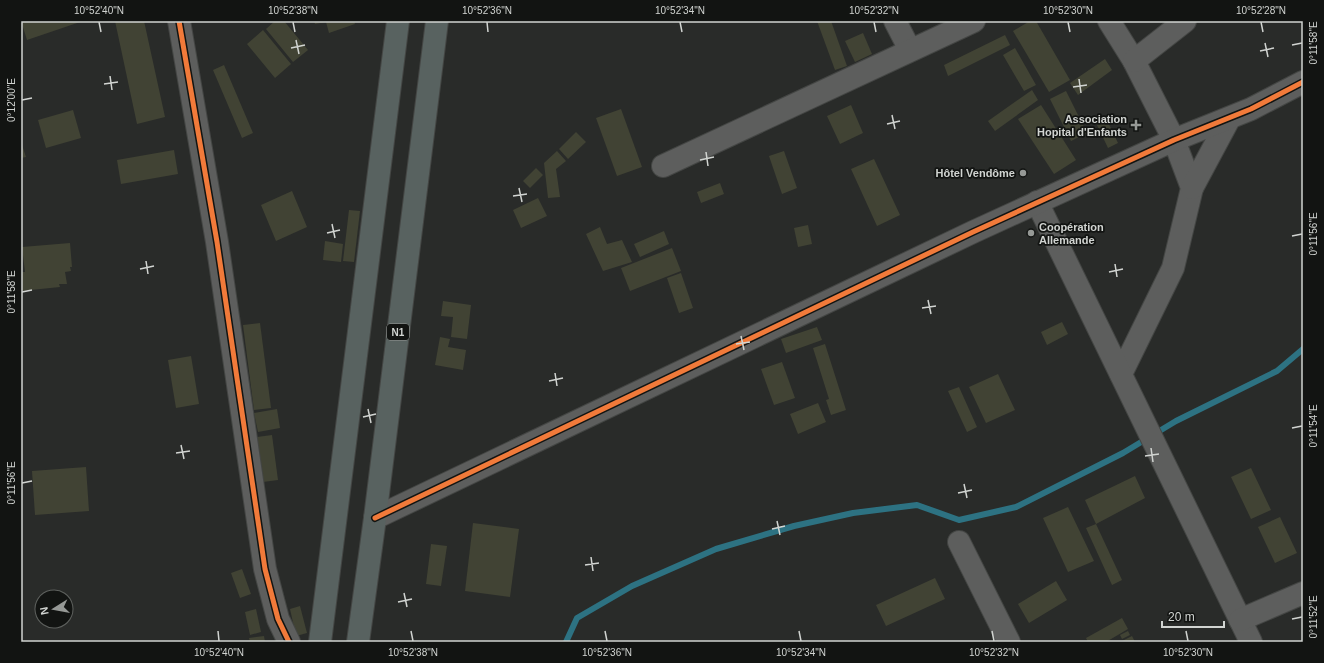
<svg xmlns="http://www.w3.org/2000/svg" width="1324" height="663" font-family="Arial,sans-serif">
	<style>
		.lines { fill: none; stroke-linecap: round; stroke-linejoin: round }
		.stream { stroke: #2d7282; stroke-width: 6 }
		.building { fill: #414334 }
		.minor-casing { stroke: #444644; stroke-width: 24 }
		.trunk-casing { stroke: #444644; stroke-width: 24 }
		.minor { stroke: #5d5e5d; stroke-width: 22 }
		.trunk { stroke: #586260; stroke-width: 22 }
		.cycleway-casing { stroke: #121412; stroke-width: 8 }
		.cycleway { stroke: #f17a3a; stroke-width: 5 }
		.ticks { fill: none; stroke: #d1d4d1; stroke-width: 1.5 }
		.poi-dot { fill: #969996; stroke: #121412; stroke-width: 1.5 }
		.labels { text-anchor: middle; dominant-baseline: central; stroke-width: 3.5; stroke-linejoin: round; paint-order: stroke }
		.shield { fill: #121412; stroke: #989a98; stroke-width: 1 }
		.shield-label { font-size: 10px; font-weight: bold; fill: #d1d4d1 }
		.poi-label { font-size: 11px; font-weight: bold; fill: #d1d4d1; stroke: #121412; text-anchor: end }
		.neatline { fill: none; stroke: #d1d4d1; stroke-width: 1.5 }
		.ticks-label { font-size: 10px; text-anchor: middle; fill: #d1d4d1 }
	</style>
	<rect width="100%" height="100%" fill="#292b29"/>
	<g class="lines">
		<polyline class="stream" points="566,642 577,618 632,586 716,549 794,526 853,513 917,505 959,520 1016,507 1123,453 1176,421 1277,371 1303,349"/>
	</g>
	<g class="building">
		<polygon points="21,21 83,21 27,40"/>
		<polygon points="115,21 144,21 165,117 137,124"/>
		<polygon points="275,21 284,21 308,50 293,62 266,29"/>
		<polygon points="314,21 354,21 355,24 329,33 326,22 315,24"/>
		<polygon points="817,21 831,21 847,66 835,70"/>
		<polygon points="1030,21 1036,21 1070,80 1049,92 1013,31"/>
		<polygon points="263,30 291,64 275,78 247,44"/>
		<polygon points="863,33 872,54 855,62 845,41"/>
		<polygon points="1005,35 1010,45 948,76 944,65"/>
		<polygon points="1015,48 1036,85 1024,91 1003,55"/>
		<polygon points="1105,59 1112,70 1078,95 1070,83"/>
		<polygon points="224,65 253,133 242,138 213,70"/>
		<polygon points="1032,90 1038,100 995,131 988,121"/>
		<polygon points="1066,91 1087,133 1071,141 1050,99"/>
		<polygon points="851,105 863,133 840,144 827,116"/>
		<polygon points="1041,105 1076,160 1054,174 1018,119"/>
		<polygon points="621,109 642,167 617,176 596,118"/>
		<polygon points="73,110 81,138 46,148 38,120"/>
		<polygon points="1107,120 1118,143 1108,148 1097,125"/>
		<polygon points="576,132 586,142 568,159 559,149"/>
		<polygon points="21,142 26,157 21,158"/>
		<polygon points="174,150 178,174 121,184 117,160"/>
		<polygon points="557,151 566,161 556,169 560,197 548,198 544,163"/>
		<polygon points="784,151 797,188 782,194 769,156"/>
		<polygon points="874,159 900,215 877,226 851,169"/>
		<polygon points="536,168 543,175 530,188 523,181"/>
		<polygon points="720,183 724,194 701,203 697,192"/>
		<polygon points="292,191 307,227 276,241 261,205"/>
		<polygon points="538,198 547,216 521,228 513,210"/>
		<polygon points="349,210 360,211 354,262 343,261"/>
		<polygon points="808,225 812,244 798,247 794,228"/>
		<polygon points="600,227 607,244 622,240 632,262 603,271 586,234"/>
		<polygon points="664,231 669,244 640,257 634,244"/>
		<polygon points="325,241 343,244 341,262 323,260"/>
		<polygon points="70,243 72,267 70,267 71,271 65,272 67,284 59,284 60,287 21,291 21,272 25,272 22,247"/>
		<polygon points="672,248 681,271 630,291 621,268"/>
		<polygon points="681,273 693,308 679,313 667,278"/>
		<polygon points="443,301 471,305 467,339 451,337 453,317 441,316"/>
		<polygon points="1062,322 1068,334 1047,345 1041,332"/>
		<polygon points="260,323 271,408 254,410 243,325"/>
		<polygon points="817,327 822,340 786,353 781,339"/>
		<polygon points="440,337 450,339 448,347 466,350 463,370 435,365"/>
		<polygon points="825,344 846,410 831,415 826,400 829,399 813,348"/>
		<polygon points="191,356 199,404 176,408 168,360"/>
		<polygon points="782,362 795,398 774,405 761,369"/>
		<polygon points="998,374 1015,410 986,423 969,387"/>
		<polygon points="959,387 977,427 967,432 948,391"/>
		<polygon points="818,403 826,422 798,434 790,414"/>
		<polygon points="277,409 280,428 258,432 254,413"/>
		<polygon points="272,435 278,480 263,482 257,437"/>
		<polygon points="86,467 89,511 35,515 32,471"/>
		<polygon points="1251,468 1271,510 1251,519 1231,477"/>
		<polygon points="1135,476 1145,498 1096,524 1085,500"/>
		<polygon points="1068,507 1094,561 1068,572 1043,518"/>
		<polygon points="1280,517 1297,553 1275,563 1258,527"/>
		<polygon points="473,523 519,529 510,597 465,591"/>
		<polygon points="1096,524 1122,580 1112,585 1086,528"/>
		<polygon points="431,544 447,546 441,586 426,584"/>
		<polygon points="242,569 251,594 240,598 231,573"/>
		<polygon points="935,578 945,599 886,626 876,605"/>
		<polygon points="1056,581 1067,600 1029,623 1018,604"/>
		<polygon points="300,606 307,633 296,636 290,609"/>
		<polygon points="256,609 261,632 250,635 245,612"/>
		<polygon points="1122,618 1128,629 1106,642 1088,642 1086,638"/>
		<polygon points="1128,631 1130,635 1122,639 1120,635"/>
		<polygon points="264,636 265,642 250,642 249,638"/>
		<polygon points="1132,636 1135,642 1120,642"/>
	</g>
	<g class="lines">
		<g class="minor-casing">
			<g id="minor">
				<polyline points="179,21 217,242 265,569 278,619 289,642"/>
				<polyline points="895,21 910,50"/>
				<polyline points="1109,21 1134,61 1174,140 1192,188 1173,268 1121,374"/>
				<polyline points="1134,61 1185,21"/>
				<polyline points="663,166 974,21"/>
				<polyline points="1192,188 1229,119"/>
				<polyline points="1037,202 1251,642"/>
				<polyline points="375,518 973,232 1174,140 1251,109 1303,82"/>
				<polyline points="959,542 1009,642"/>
				<polyline points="1240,620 1303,593"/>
			</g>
		</g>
		<g class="trunk-casing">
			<g id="trunk">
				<polyline points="320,642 398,21"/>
				<polyline points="358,642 375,518 437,21"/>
			</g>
		</g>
		<use href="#minor" class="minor"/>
		<use href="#trunk" class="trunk"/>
		<g class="cycleway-casing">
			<g id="cycleway">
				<polyline points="179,21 217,242 265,569 278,619 289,642"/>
				<polyline points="375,518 973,232 1174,140 1251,109 1303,82"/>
			</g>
		</g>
		<use href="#cycleway" class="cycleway"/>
	</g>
	<path class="ticks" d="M99,22L101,32M293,22L295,32M487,22L488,32M680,22L682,32M874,22L876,32M1068,22L1070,32M1261,22L1263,32M296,40L299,54M1265,43L1268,57M1292,45L1302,43M291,48L305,45M1260,51L1274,48M110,76L112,90M1079,79L1081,93M104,84L118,82M1073,87L1087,85M22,100L32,98M892,115L895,129M887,124L900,121M706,152L708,166M700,160L714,157M519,188L522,202M513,196L527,194M332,224L335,238M327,233L340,230M1292,236L1302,234M146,261L148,274M1115,264L1117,277M140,269L154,266M1109,272L1123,269M22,292L32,290M928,300L931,314M922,308L936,306M741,336L744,350M736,344L750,342M555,373L557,386M549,381L563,378M368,409L371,423M363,417L376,414M1292,428L1302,426M181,445L184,459M1151,448L1153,462M176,453L190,451M1145,456L1159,454M22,483L32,481M964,484L967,498M958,493L972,490M777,521L780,535M772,529L785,526M591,557L593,571M585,565L599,563M404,593L407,607M398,602L412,599M1292,619L1302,617M218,631L219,641M411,631L413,641M605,631L607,641M799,631L801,641M992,631L994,641M1186,631L1188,641"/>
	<g class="poi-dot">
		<path d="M1134 119h4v4h4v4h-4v4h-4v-4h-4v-4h4z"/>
		<circle cx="1023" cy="173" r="4"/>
		<circle cx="1031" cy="233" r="4"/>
	</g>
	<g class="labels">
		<rect class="shield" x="387" y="324" width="22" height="16" rx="3"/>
		<g class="shield-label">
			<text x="398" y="332">N1</text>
		</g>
		<g class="poi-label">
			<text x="1127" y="119">Association<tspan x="1127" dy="13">Hopital d'Enfants</tspan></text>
			<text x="1015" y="173">Hôtel Vendôme</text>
			<text x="1039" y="227" text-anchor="start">Coopération<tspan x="1039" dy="13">Allemande</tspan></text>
		</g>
	</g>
	<rect width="1324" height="663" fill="none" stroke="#121412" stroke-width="44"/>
	<g transform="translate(54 609) rotate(259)"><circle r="19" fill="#121412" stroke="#5e615e"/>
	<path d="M0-3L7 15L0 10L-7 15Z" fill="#969996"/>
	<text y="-6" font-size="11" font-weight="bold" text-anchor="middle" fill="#d1d4d1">N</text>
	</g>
	<path d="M1162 621v6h62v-6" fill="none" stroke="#d1d4d1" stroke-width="2"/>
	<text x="1168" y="621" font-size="12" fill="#d1d4d1" stroke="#121412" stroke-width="3" paint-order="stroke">20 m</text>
	<rect x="22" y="22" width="1280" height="619" class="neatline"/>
	<g class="ticks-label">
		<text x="99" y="14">10°52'40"N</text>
		<text x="293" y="14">10°52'38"N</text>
		<text x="487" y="14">10°52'36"N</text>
		<text x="680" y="14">10°52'34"N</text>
		<text x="874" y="14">10°52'32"N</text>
		<text x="1068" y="14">10°52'30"N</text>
		<text x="1261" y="14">10°52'28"N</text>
		<text transform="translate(1313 43) rotate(-90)" y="4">0°11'58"E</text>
		<text transform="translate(11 100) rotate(-90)" y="4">0°12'00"E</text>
		<text transform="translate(1313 234) rotate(-90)" y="4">0°11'56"E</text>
		<text transform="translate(11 292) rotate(-90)" y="4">0°11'58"E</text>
		<text transform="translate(1313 426) rotate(-90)" y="4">0°11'54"E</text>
		<text transform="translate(11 483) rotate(-90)" y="4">0°11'56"E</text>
		<text transform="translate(1313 617) rotate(-90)" y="4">0°11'52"E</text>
		<text x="219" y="656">10°52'40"N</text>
		<text x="413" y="656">10°52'38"N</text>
		<text x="607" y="656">10°52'36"N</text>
		<text x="801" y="656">10°52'34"N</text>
		<text x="994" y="656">10°52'32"N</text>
		<text x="1188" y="656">10°52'30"N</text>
	</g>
</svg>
